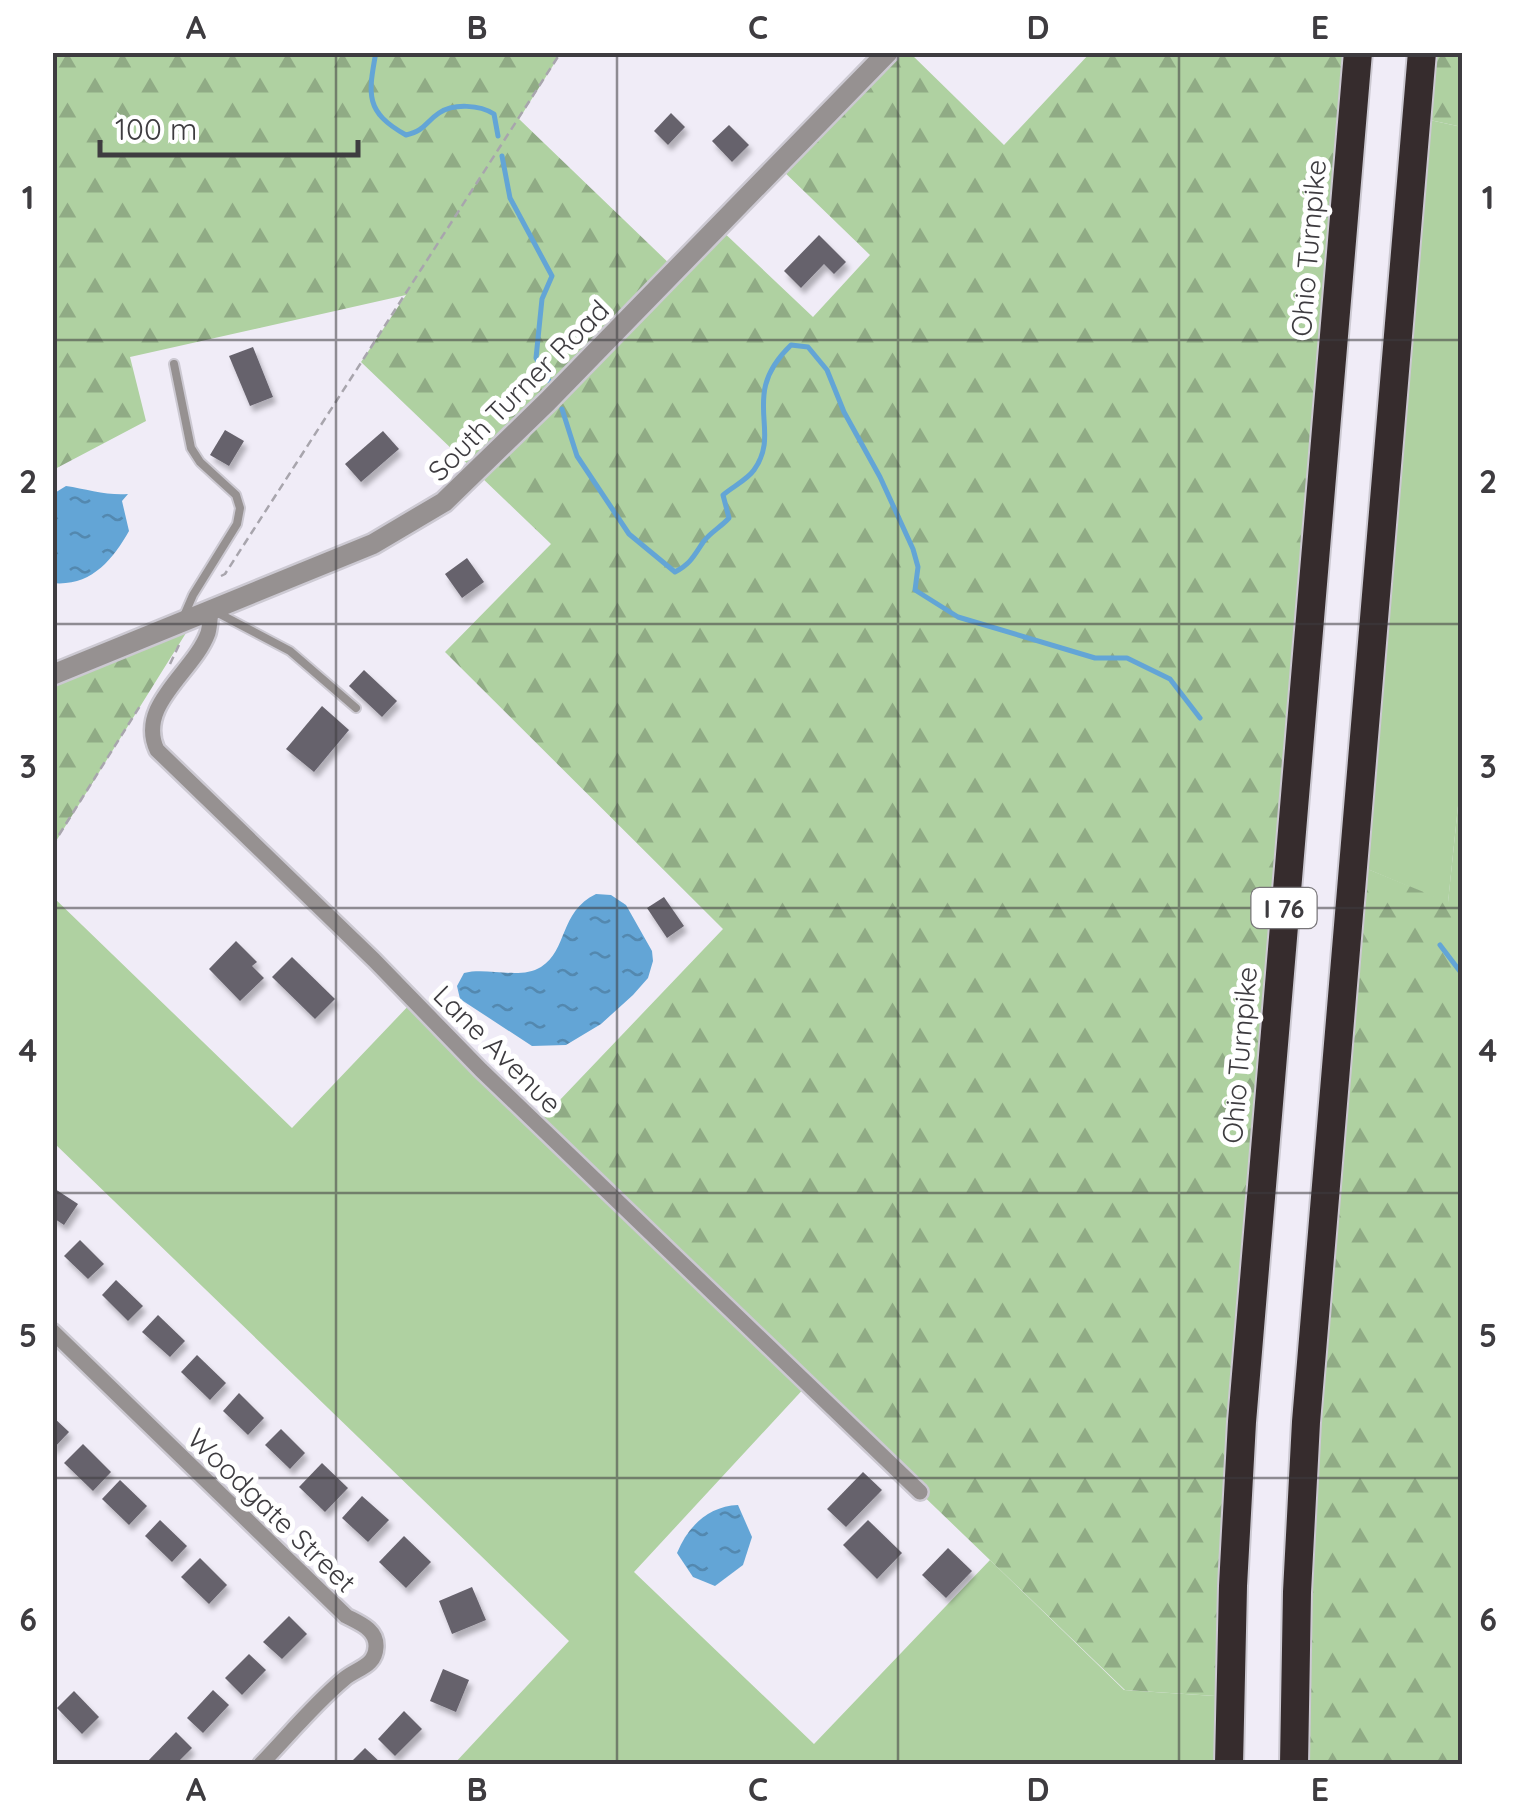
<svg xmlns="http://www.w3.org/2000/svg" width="1515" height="1817" font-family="Quicksand,sans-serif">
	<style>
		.green { fill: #afd1a1 }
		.forest { fill: url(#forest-firs) }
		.water { fill: url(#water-ripples) }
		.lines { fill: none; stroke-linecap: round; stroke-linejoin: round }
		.stream { stroke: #63a5d6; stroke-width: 5 }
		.building { fill: #66626c; filter: url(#shadow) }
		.service-casing { stroke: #ccc9d2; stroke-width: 12 }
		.minor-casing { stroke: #ccc9d2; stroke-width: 20 }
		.tertiary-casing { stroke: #ccc9d2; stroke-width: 25 }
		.motorway-casing { stroke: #ccc9d2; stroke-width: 32 }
		.path { stroke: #a8a5ad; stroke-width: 2.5; stroke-dasharray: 8 5; stroke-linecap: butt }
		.service { stroke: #969191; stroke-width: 8 }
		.minor { stroke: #969191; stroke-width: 15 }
		.tertiary { stroke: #969191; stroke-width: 20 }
		.motorway { stroke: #362c2d; stroke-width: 28 }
		.grid { fill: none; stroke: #3e3c40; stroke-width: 2.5; stroke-opacity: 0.55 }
		.labels { text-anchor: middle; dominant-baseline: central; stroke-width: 10; stroke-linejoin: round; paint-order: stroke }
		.shield { fill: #fff; stroke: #787679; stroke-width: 2.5 }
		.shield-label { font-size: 25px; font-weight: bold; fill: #3e3c40 }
		.street-label { font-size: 28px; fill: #3e3c40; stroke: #fff }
		.neatline { fill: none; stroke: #3e3c40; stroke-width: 4 }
		.grid-label { font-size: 32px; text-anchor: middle; font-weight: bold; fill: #3e3c40 }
	</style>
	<defs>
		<pattern id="forest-firs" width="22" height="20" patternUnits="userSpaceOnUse" patternTransform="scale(2.5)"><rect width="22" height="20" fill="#afd1a1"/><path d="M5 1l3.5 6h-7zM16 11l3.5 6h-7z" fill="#90ab85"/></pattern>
		<pattern id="water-ripples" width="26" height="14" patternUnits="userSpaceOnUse" patternTransform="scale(2.5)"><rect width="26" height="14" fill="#63a5d6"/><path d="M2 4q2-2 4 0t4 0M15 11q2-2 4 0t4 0" fill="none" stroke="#5388af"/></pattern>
		<filter id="shadow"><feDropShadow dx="3.5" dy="6" stdDeviation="2.5" flood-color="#0004"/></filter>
	</defs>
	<rect width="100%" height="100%" fill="#f0ecf7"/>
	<g class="green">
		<polygon points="1416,117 1462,127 1462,767 1448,903 1353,863"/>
		<polygon points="52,896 292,1128 413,1001 808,1384 634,1572 814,1744 990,1560 1124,1690 1230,1697 1229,1764 454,1764 569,1641 53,1142"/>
	</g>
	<g class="forest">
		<polygon points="53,53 561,53 519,119 676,270 718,227 813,317 870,255 778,166 888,53 910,53 1004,145 1090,53 1358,53 1230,1697 1125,1690 537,1124 723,929 445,652 551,544 361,362 406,295 130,357 146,421 53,470"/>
		<polygon points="1422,53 1462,53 1462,127 1416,117"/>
		<polygon points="211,610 186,633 53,846 53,675"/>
		<polygon points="1462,767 1462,1764 1294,1764 1353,863 1448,902"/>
	</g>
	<g class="water">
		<path d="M66,486C86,489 109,496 128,494L122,501L129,531C112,561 90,587 52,583L53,494Z"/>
		<path d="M596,894L611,895L626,905L652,951L653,961L648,978L633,995L601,1024L566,1045L532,1046L460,999L457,986L464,973C488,967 520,980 541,967C568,950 559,912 596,894Z"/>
		<path d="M738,1505L752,1537L743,1565L715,1586L693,1577L677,1553C688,1526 709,1506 738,1505Z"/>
	</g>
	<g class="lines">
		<g class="stream">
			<path d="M376,52C368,95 365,112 406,135C426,130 424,123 439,113C454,103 480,105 494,114L498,136"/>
			<polyline points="502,156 510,198 552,276 542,299 536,358 549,381"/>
			<path d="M562,409L577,456L629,534L675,572C691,564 694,555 704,541C710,533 722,526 729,518L723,495C732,487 747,480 754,470C783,430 738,396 791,345L808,347L827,370L844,412L880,477L913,549L918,567L915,590L958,617L1095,658H1127L1170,679L1200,718"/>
			<polyline points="1440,945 1462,974"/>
		</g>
	</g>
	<g class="building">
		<polygon points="671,113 685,127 668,145 654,131"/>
		<polygon points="729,125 749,145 732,162 712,141"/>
		<polygon points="819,235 846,262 834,274 824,264 801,288 784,271"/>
		<polygon points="253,347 273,397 250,406 229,356"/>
		<polygon points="225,430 244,441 229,466 210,455"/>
		<polygon points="383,431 399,449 361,482 345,464"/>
		<polygon points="467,558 484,582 462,598 445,574"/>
		<polygon points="364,670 397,701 382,717 349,686"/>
		<polygon points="322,706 349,730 314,772 286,749"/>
		<polygon points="664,897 684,926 667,938 647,908"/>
		<polygon points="236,941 257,962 252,966 264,978 240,1001 209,969"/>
		<polygon points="292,957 335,999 315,1019 272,977"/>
		<polygon points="52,1187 78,1204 64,1225 52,1217"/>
		<polygon points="80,1240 104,1264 88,1279 64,1256"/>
		<polygon points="116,1280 143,1306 128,1321 102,1295"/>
		<polygon points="158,1315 185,1341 170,1357 142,1332"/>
		<polygon points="197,1355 226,1383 210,1400 181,1372"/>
		<polygon points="239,1393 264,1418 248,1435 223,1411"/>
		<polygon points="52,1416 69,1432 52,1450"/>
		<polygon points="281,1429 305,1453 290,1469 265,1445"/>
		<polygon points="83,1444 111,1472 93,1491 64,1463"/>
		<polygon points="322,1463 348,1488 325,1512 299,1487"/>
		<polygon points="863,1472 882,1490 846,1527 827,1509"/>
		<polygon points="120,1480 147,1506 129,1525 102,1499"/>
		<polygon points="362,1496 389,1520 368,1542 342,1518"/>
		<polygon points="160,1520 187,1546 172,1562 145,1536"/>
		<polygon points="868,1520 902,1553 877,1579 843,1545"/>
		<polygon points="404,1536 431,1562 406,1588 379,1562"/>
		<polygon points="948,1548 972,1571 946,1598 922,1575"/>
		<polygon points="200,1558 227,1585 209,1604 181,1577"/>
		<polygon points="472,1587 486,1620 452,1634 439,1601"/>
		<polygon points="289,1616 307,1634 282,1659 263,1642"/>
		<polygon points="249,1654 266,1670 242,1695 225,1678"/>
		<polygon points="443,1669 469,1680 456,1712 430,1701"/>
		<polygon points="213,1690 229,1705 203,1733 187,1718"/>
		<polygon points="74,1691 99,1717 82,1734 57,1708"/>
		<polygon points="404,1711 422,1729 395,1756 378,1739"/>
		<polygon points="176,1732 192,1748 176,1764 150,1764 147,1762"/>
		<polygon points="365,1748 382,1764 349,1764"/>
	</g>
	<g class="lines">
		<g class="service-casing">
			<g id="service">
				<polyline points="174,364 191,448 200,462 236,495 240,508 237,524 193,595 183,618"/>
				<polyline points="216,612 290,651 356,708"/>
			</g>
		</g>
		<g class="minor-casing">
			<g id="minor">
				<path d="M211,610C210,617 210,626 208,633C194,672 136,705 157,750L374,960L481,1070L920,1492"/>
				<path d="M52,1331L346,1616C359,1623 377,1629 376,1647C375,1667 357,1668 344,1679C314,1704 288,1736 261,1764"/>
			</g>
		</g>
		<g class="tertiary-casing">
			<polyline id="tertiary" points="52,675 373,544 444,502 548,401 888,52"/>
		</g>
		<g class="motorway-casing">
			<g id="motorway">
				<polyline points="1229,1764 1233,1586 1242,1422 1358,52"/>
				<polyline points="1294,1764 1297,1592 1306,1422 1422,52"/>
			</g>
		</g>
		<g class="path">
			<polyline points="221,576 225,574 561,52"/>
			<polyline points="170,664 179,645"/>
			<polyline points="52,846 140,706"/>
		</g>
		<use href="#service" class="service"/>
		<use href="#minor" class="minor"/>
		<use href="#tertiary" class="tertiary"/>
		<use href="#motorway" class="motorway"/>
	</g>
	<path class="grid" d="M336,52V1764M617,52V1764M898,52V1764M1179,52V1764M52,340H1462M52,624H1462M52,908H1462M52,1193H1462M52,1478H1462"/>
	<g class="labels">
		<rect class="shield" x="1251.5" y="888" width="65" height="40" rx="8"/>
		<g class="shield-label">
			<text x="1284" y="908">I 76</text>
		</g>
		<g class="street-label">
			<text transform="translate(1308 248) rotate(-85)">Ohio Turnpike</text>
			<text transform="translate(518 390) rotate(-45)">South Turner Road</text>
			<text transform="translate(498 1049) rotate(45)">Lane Avenue</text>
			<text transform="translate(1239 1055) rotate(-85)">Ohio Turnpike</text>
			<text transform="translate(272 1510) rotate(44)">Woodgate Street</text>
		</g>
	</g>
	<rect width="1515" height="1817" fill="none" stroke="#ffffff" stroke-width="110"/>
	<path d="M100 140v15h258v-15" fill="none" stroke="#3e3c40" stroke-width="5"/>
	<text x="115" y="140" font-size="30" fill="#3e3c40" stroke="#ffffff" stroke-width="8" paint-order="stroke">100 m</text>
	<rect x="55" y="55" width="1405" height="1707" class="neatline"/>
	<g class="grid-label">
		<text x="196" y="39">A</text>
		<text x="477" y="39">B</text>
		<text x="758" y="39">C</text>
		<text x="1038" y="39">D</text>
		<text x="1320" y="39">E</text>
		<text x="28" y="209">1</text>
		<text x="1488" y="209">1</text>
		<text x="28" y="493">2</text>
		<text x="1488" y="493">2</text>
		<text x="28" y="778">3</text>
		<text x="1488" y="778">3</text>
		<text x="28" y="1062">4</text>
		<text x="1488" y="1062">4</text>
		<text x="28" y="1347">5</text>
		<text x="1488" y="1347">5</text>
		<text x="28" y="1631">6</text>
		<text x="1488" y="1631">6</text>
		<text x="196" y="1801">A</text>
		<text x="477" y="1801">B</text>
		<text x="758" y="1801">C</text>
		<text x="1038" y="1801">D</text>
		<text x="1320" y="1801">E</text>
	</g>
</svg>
